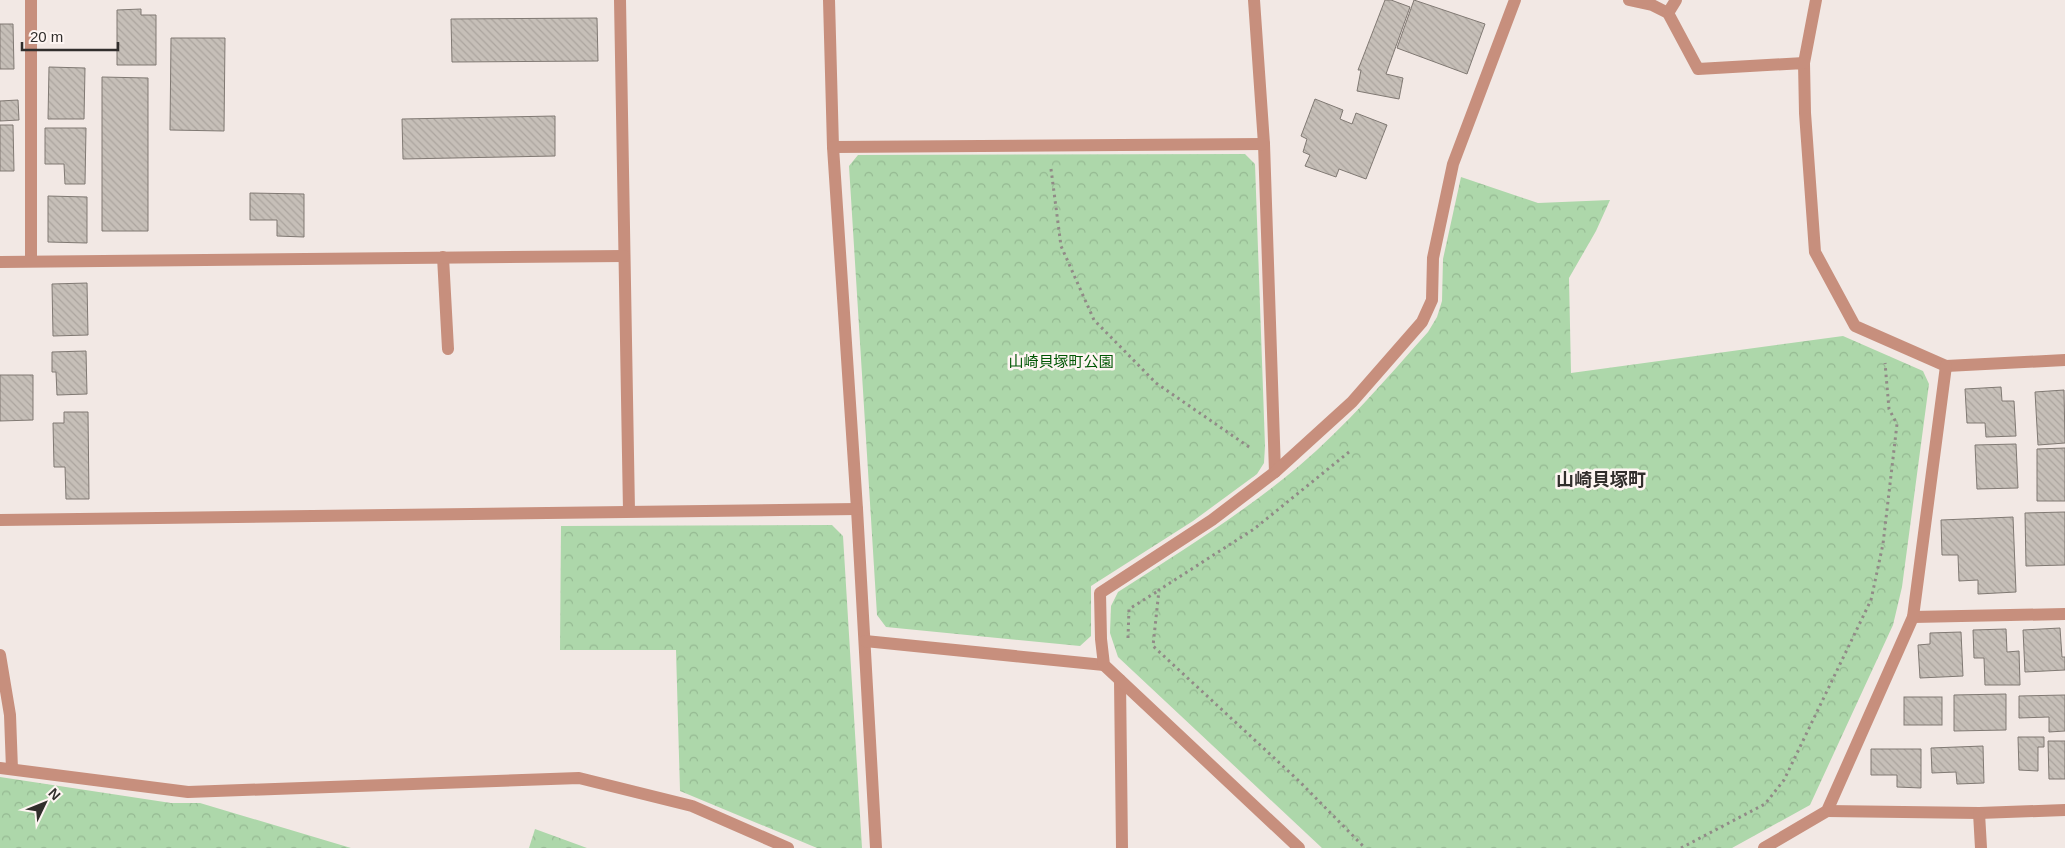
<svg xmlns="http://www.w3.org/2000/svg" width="2065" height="848" font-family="Helvetica,'Noto Sans JP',sans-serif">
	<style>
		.forest { fill: url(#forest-crowns) }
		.building { fill: url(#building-back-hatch); stroke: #807973 }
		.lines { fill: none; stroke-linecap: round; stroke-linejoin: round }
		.path { stroke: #918a87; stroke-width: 3; stroke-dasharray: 2.5 4; stroke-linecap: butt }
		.minor { stroke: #c78f7d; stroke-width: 12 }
		.labels { text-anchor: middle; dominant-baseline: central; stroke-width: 5; stroke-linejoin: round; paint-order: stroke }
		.park-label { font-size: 15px; fill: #005704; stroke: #fef5f2 }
		.quarter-label { font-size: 18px; font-weight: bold; fill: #312e2c; stroke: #fef5f2 }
	</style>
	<defs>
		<pattern id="forest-crowns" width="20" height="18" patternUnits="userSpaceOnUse" patternTransform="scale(1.25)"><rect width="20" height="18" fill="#add7aa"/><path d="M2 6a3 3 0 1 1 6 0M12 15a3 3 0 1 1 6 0" fill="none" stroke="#95b992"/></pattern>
		<pattern id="building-back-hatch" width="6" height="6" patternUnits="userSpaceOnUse" patternTransform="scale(1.25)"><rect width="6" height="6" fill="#c6bfb8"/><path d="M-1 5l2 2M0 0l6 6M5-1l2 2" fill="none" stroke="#aba49e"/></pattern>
	</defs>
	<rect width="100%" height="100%" fill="#f2e8e4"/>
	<g class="forest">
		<polygon points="1245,154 1255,164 1265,446 1264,463 1257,474 1193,521 1091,586 1091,636 1080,646 886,627 877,615 849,166 858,155"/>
		<path d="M1461,177L1538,203L1610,200L1596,231L1569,278L1571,373L1843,336L1923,371L1929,384L1902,587L1893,625L1810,805L1732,848H1322L1118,657L1110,633L1111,606L1118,592C1180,552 1243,513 1299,466C1346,426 1386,379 1428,332L1437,317L1442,301L1443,259Z"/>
		<polygon points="832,525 843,536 862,848 817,848 680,791 676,650 560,650 561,526"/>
		<polygon points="0,777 171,803 200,803 351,848 0,848"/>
		<polygon points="535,829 587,848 529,848"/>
	</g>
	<g class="building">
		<polygon points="1385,0 1391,0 1410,7 1386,74 1403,78 1399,99 1357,91 1361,70 1358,70"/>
		<polygon points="1414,0 1485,24 1467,74 1397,48"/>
		<polygon points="141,9 141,15 156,15 156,65 117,65 117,10"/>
		<polygon points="597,18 598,61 452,62 451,19"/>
		<polygon points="0,24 13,24 14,69 0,69"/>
		<polygon points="171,38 225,38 224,131 170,130"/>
		<polygon points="49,67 85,68 84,119 48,119"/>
		<polygon points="102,77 148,78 148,231 102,231"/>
		<polygon points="1315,99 1343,110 1340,119 1352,124 1356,113 1387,125 1366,179 1339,169 1336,177 1305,166 1310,155 1303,152 1307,139 1301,136"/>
		<polygon points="18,100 19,120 0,121 0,101"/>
		<polygon points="555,116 555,156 403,159 402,119"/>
		<polygon points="0,125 13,125 14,171 0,171"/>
		<polygon points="45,128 86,128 85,184 65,184 64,164 45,164"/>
		<polygon points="250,193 304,194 304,237 277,236 277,220 250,220"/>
		<polygon points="48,196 87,197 87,243 48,242"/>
		<polygon points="87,283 88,335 53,336 52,284"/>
		<polygon points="86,351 87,394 57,395 56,372 52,372 52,352"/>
		<polygon points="0,375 33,375 33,420 0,421"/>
		<polygon points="2001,387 2002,401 2014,401 2016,436 1986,437 1985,423 1967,423 1965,389"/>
		<polygon points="2064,390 2065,443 2038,445 2035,392"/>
		<polygon points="64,412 88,412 89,499 66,499 65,467 54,467 53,423 64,423"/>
		<polygon points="2016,444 2018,488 1977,489 1975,445"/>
		<polygon points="2065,448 2065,501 2037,501 2037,449"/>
		<polygon points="2065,512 2065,565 2026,566 2025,513"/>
		<polygon points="2013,517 2016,592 1978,594 1978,580 1959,581 1958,555 1942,555 1941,520"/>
		<polygon points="2060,628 2062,657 2065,657 2065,670 2025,672 2023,630"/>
		<polygon points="2006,629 2007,652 2019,651 2020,685 1985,685 1984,658 1974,658 1973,630"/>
		<polygon points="1961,632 1963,676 1920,678 1918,645 1930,644 1930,633"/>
		<polygon points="2006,694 2006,730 1954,731 1954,695"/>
		<polygon points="2065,695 2065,731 2049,732 2049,717 2019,718 2019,696"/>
		<rect x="1904" y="697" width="38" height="28"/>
		<polygon points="2018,737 2044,737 2044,747 2038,747 2038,771 2019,770"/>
		<polygon points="2048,741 2065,741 2065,779 2049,779"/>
		<polygon points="1983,746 1984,783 1957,784 1956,772 1932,773 1931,748"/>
		<polygon points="1871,749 1921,749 1921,788 1897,787 1897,775 1871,775"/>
	</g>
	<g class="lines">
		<g class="path">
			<polyline points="1051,169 1061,246 1094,320 1156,383 1252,449"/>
			<polyline points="1349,452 1254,529 1159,590 1153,646 1299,781 1365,848"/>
			<polyline points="1128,638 1129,609 1158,591"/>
			<polyline points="1681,848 1765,804 1784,780 1871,600 1883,544 1897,424 1889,409 1885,363"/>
		</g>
		<g class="minor">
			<polyline points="620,0 629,511"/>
			<polyline points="829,0 833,147 857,509 876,848"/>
			<polyline points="1254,0 1264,144 1275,472"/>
			<polyline points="1629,0 1652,5 1668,13 1698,69 1804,63 1805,113 1815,252 1855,326 1946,366 2065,360"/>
			<polyline points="1668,13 1676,0"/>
			<polyline points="1804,63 1816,0"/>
			<polyline points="833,147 1264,144"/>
			<polyline points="443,257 448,349"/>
			<polyline points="31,261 31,0"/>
			<polyline points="0,262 624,256"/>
			<polyline points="0,520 857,509"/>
			<polyline points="1913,617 2065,614"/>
			<polyline points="865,641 1104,665"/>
			<polyline points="0,655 10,715 12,769"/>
			<polyline points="1120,680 1122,848"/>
			<polyline points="0,768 188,792 579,778 692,806 788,848"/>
			<polyline points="1827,811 1979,813 2065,810"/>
			<polyline points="1979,813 1981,848"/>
			<polyline points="1299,848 1104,665 1101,639 1100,593 1212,520 1275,472 1352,402 1422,322 1432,300 1433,258 1453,164 1515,0"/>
			<polyline points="1764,848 1827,811 1913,617 1946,366"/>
		</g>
	</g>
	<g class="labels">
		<g class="park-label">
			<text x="1061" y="361">山崎貝塚町公園</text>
		</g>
		<g class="quarter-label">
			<text x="1601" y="480">山崎貝塚町</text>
		</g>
	</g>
	<g transform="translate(45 803) rotate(47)" stroke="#fef5f2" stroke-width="4" paint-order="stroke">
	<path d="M0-4L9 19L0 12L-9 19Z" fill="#312e2c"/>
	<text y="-8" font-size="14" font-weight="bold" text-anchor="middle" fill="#312e2c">N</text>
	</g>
	<path d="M22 42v8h96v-8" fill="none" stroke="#312e2c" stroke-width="2.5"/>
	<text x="30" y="42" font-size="15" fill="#312e2c" stroke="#fef5f2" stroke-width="4" paint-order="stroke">20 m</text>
</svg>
